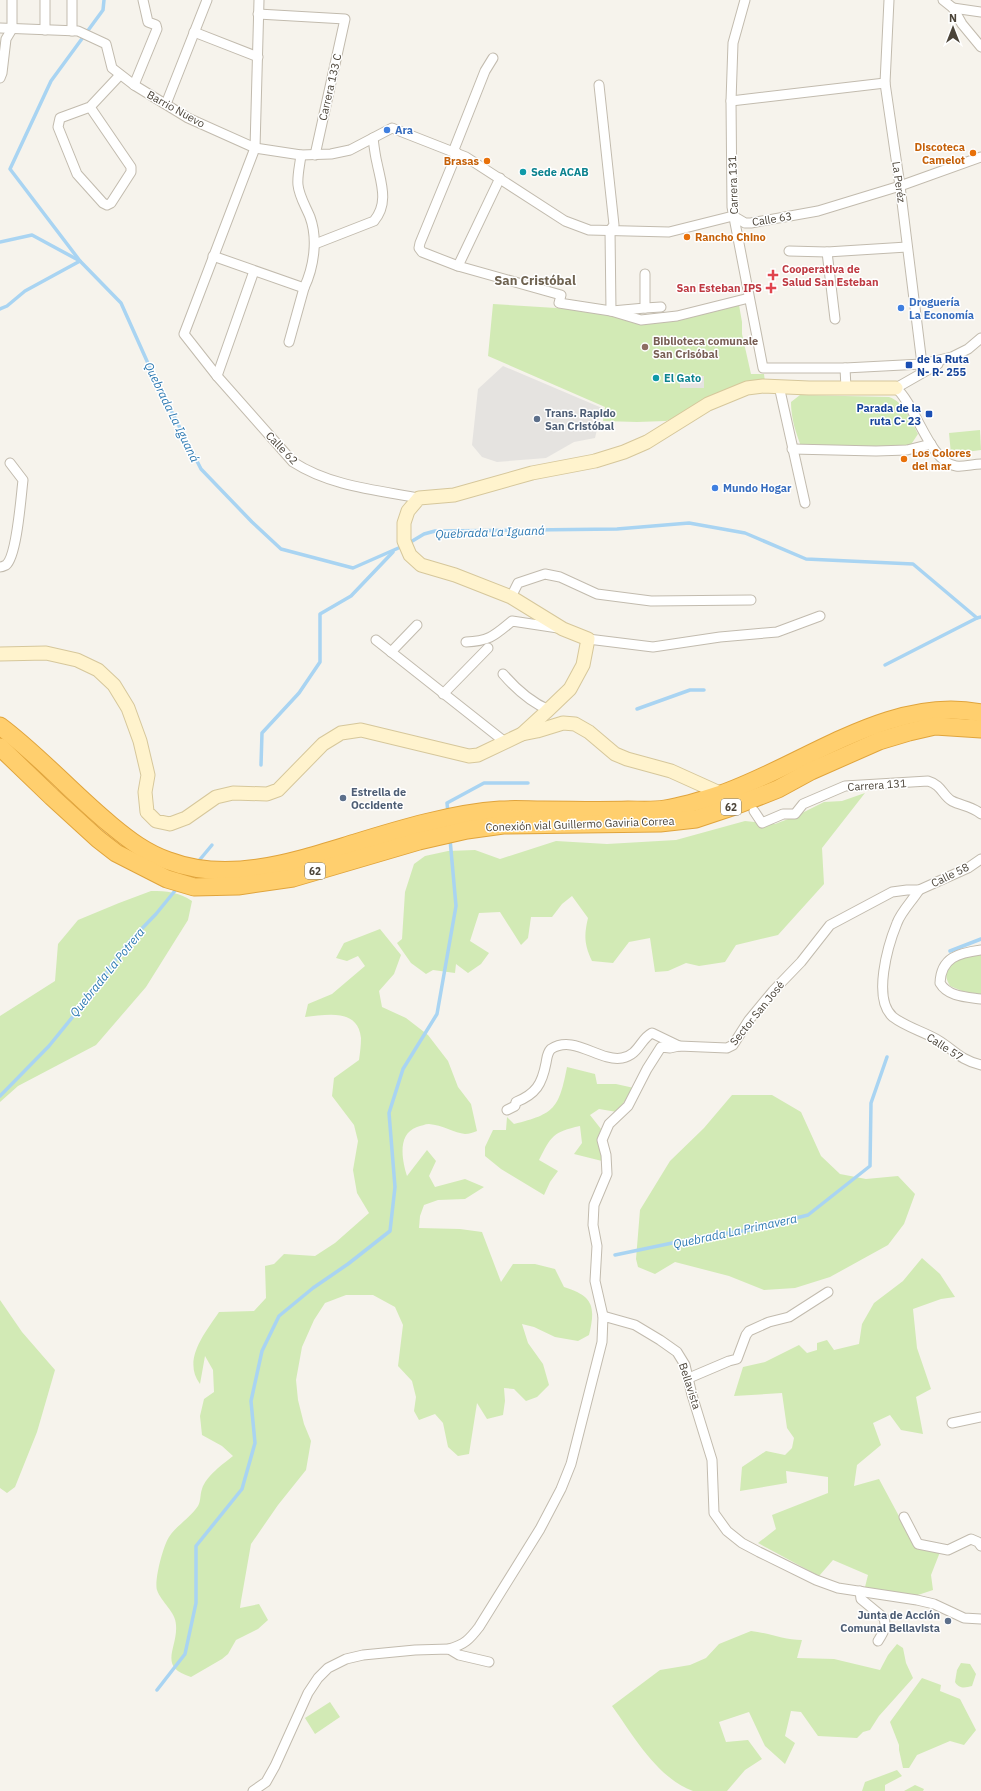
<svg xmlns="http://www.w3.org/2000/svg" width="981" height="1791" font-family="'IBM Plex Sans',sans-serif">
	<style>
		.green { fill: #d2eab5 }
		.parking { fill: #e5e3e0 }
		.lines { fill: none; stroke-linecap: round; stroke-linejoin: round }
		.stream { stroke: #a9d4f2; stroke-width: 3.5 }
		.street-casing { stroke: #c2bbae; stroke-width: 11 }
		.secondary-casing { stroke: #d6c79b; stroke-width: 15 }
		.highway-casing { stroke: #e0a43c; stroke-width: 19 }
		.street { stroke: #fff; stroke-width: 9 }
		.secondary { stroke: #fff3cd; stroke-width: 13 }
		.highway { stroke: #ffcf6e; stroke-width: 17 }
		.shop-dot { fill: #3f7fe0; stroke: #fff; stroke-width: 1.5 }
		.food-dot { fill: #e8710a; stroke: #fff; stroke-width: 1.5 }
		.culture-dot { fill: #0f9aa8; stroke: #fff; stroke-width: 1.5 }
		.health-dot { fill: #e0444e; stroke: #fff; stroke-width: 1.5 }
		.education-dot { fill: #8d6e63; stroke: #fff; stroke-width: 1.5 }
		.transit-dot { fill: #1a4fb4; stroke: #fff; stroke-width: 1.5 }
		.service-dot { fill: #5c6f8a; stroke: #fff; stroke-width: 1.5 }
		.labels { text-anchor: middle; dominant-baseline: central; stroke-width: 3; stroke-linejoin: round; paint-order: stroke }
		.shield { fill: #fff; stroke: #817c74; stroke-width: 1 }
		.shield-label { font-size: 10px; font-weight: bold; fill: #4b4439 }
		.street-label { font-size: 11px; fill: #4b4439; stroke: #fff }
		.shop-label { font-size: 11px; font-weight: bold; fill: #366cbe; stroke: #fff; text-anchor: start }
		.food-label { font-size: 11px; font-weight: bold; fill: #c56008; stroke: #fff; text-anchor: end }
		.culture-label { font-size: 11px; font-weight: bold; fill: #0d838f; stroke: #fff; text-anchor: start }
		.health-label { font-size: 11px; font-weight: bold; fill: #be3a42; stroke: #fff; text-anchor: start }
		.education-label { font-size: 11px; font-weight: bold; fill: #785e54; stroke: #fff; text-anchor: start }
		.transit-label { font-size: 11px; font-weight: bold; fill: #164399; stroke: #fff; text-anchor: start }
		.service-label { font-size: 11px; font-weight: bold; fill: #4e5e75; stroke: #fff; text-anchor: start }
		.water-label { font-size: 12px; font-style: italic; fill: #2e7ab2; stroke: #fff }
		.quarter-label { font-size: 13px; font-weight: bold; fill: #6e6250; stroke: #fff }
	</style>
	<rect width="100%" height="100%" fill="#f6f3ec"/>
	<g class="green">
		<polygon points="493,304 604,311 640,323 739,305 742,322 742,334 751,374 764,374 766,390 706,405 666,421 637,422 603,421 605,407 488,356"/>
		<path d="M800,395L889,397C904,402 911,420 918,434L910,446L802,449C796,433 791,419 791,402Z"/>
		<polygon points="980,430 981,450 951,454 949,433"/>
		<path d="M865,793L822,848L824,884L778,935L736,945L725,962L699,966L686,963L668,971L655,972L650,938L629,942L613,963L592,961C584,944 584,935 588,918L572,896L562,904L552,917H531L528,938L521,945L500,912L479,913L470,941L489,953L481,964L468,973L456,964L455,973L433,970L426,974L411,963L397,943L402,939L405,892L414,864L425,856L448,851L475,850L500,859L556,841L607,844L676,840L745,821L775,824L796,816L824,802L842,801Z"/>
		<path d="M151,891C167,891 179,892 192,901L188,920L146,987L96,1045L18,1086L0,1102V1016L55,981L58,944L78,920L119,903Z"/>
		<path d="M380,929L401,955L394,974L379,991L382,1007L406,1018L428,1035L448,1061L458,1087L471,1104L477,1131C474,1132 469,1134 465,1134C455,1133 442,1125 429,1124C425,1124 421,1126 417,1127C397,1134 402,1160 407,1176L427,1150L436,1161L429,1176L435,1187L465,1179L484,1187L465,1199L438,1200L424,1205L420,1216L419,1228L460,1229L482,1232L501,1282L513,1264H535L555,1269L564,1287C593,1296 596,1306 589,1335L578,1341L555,1337L534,1327L522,1324L528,1343L543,1364L549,1385L537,1397L526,1401L514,1389L504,1388L505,1401L503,1415L487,1419L477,1403L469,1454L458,1456L448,1447L443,1423L435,1414L419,1420L414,1411L416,1397L412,1381L398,1366L403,1325L395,1307L373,1295H346L325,1303L314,1320L302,1347L296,1380L298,1400L304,1424L311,1441L306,1470L278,1505L251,1544L241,1601L240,1608L259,1604L268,1620L258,1629L236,1640L228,1654L222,1659L191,1677C157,1667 178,1648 176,1625C176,1612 161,1602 157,1590C154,1581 163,1546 169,1537C176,1526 190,1518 198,1506C201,1501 200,1494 202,1489C206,1476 223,1464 233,1456L222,1446L202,1435L200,1416L204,1399L214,1392L213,1370L205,1356L200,1384C182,1360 205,1333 219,1312L254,1311L266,1298L265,1266L274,1264L284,1254L315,1256L335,1243L369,1213L357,1193L353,1170L358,1141L354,1125L332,1096L334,1078L359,1060C360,1053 361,1045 361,1038C358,1008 327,1015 305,1017L308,1004L332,994L365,966L358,956L347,961L336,958L344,943Z"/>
		<path d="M981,954V995L962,991L950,986C936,962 964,958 981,954Z"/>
		<path d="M567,1067L595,1074L597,1084H616L634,1088L617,1112L599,1109L590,1115L601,1129L598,1138L602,1161L574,1154L582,1143L580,1126C553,1132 551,1136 539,1160L558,1171L550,1182L544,1195L501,1169L485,1156V1147L493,1130H506L507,1117L514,1124C555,1114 559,1108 567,1067Z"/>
		<polygon points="732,1095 772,1095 801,1112 821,1156 840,1174 866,1179 898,1176 915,1194 904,1224 888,1245 830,1277 795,1288 764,1290 729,1276 675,1262 655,1274 638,1267 636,1259 640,1210 670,1161 704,1128"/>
		<polygon points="922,1258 940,1274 955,1297 941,1299 913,1309 917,1348 931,1389 916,1397 923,1434 901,1430 890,1415 873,1423 881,1445 857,1465 854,1486 879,1479 915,1546 940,1552 931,1575 933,1590 915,1596 865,1587 868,1575 833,1560 819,1576 758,1543 776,1529 772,1515 828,1493 828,1477 786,1471 787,1483 740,1491 742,1467 766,1451 785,1455 792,1448 794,1438 787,1428 782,1393 734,1396 743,1367 765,1362 799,1345 807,1353 817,1350 817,1343 827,1340 834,1350 859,1344 862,1324 874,1303 903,1281"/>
		<polygon points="0,1300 22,1332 55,1370 37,1432 15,1487 7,1493 0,1488"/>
		<path d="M751,1631C769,1633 784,1640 802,1640L797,1658L834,1659L880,1670L888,1655L897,1644L903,1648L906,1663L913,1678L879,1716L870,1730L863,1732L857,1738L818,1736L801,1712L791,1711L785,1736L795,1743L785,1764L765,1746L749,1712L719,1722L726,1742L748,1740L762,1759L745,1770L727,1791C717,1791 702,1791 693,1791C657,1778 633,1735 612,1706L660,1670L690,1665L706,1658L719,1644Z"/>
		<path d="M961,1663L970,1664L976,1674L972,1686C965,1688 959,1689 955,1682L957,1670Z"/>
		<polygon points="922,1678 941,1685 940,1691 960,1699 976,1730 964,1745 950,1741 917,1755 909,1768 903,1768 899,1750 899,1745 890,1722"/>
		<polygon points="330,1702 340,1717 315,1734 305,1718"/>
		<polygon points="897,1770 902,1776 885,1785 885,1791 862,1791 865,1782"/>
		<polygon points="915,1785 924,1789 923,1791 904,1791"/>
	</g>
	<g class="parking">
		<polygon points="503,366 602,408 595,438 574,442 546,458 497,462 482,457 472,445 478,389"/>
		<rect x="680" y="376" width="24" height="12"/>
	</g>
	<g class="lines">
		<g class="stream">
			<polyline points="0,242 32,235 80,261 121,303 155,379 201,469 252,522 281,549 353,568 403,546"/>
			<polyline points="0,309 7,306 25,291 80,261 10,169 51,81 103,10 104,0"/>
			<polyline points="409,543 424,534 435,531 617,529 689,523 745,533 806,559 913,564 977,618 981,617"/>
			<polyline points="885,665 977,618"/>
			<polyline points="637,709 690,690 704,690"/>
			<polyline points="261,765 262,733 299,693 320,662 320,614 351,596 393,552"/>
			<polyline points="448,813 447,803 484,783 528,783"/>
			<polyline points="197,863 212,845"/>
			<polyline points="950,951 981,939"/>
			<polyline points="0,1096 49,1046 88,998 128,943 156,914 178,887"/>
			<polyline points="615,1255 701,1237 750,1230 808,1215 870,1166 871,1103 887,1057"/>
			<polyline points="157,1690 185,1654 196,1603 196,1546 242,1489 255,1443 251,1401 262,1351 279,1316 313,1288 348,1264 390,1231 395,1187 389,1113 403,1069 437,1014 456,906 450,839"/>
		</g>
		<g class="street-casing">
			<g id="street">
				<polyline points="72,0 72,31"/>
				<path d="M259,0L255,148L184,334L217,376L293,462C330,486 376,490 419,498"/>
				<polyline points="745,0 733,43 731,101 732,207 763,368 845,368 922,364 952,357 968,349 981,338"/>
				<polyline points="889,0 885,83 900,186 922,364"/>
				<polyline points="943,0 953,8 962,24 981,47"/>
				<polyline points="953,8 981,12"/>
				<polyline points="258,14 345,19 315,155"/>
				<polyline points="0,28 78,31 106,44 112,68 134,85 188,118 255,148 301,155 331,154 350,150 392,128 466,157 565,221 589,230 669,232 733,216"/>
				<polyline points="45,30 45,0"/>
				<polyline points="194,32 258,57"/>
				<polyline points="0,78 2,73 6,39 12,29 12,0"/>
				<polyline points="134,85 157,29 156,25 148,22 143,0"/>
				<polyline points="599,85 614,225 610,230 611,311"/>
				<polyline points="731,101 885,83"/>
				<polyline points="166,104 207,0"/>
				<polyline points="90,107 131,167 131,172 111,203 107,205 103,203 77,174 58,127 60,118 90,107 120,75"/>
				<polyline points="453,152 485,71 493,58"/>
				<polyline points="457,153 420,243 419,248 422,252 458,266 561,295 559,303 611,311 641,320 677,316 749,298"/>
				<polyline points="733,216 745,223 751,223 818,211 900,186 981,157"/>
				<path d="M315,244L374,221C389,203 381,183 377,163C375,155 374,146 373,138"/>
				<polyline points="789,251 827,252 907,247"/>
				<polyline points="827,252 835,319"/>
				<polyline points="213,256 304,288"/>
				<polyline points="458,266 500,178"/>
				<polyline points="645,308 661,307"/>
				<polyline points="612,311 645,308 645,274"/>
				<path d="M289,342L304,288C314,267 318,239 310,217C306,207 299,196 298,185C297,176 300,164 301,155"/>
				<path d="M938,364L896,388C916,405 930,463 956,466C964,467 973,464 981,464"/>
				<polyline points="845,368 846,388"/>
				<polyline points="217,376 254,271"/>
				<polyline points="779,386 805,503"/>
				<polyline points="792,449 876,451 907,450 931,444"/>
				<path d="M0,567C2,567 4,566 6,565C17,556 21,496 23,480L10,463"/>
				<polyline points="511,597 518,583 545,574 560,577 597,594 651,601 751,600"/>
				<polyline points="588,639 653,647 720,637 777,632 820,616"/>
				<polyline points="376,640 505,742"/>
				<path d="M466,642C490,641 495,635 512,621L558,628"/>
				<polyline points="391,652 417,625"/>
				<path d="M503,674C516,689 530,702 549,710"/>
				<polyline points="443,694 488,648"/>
				<path d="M754,811L762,823L783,814H795L803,804L845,786L928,781C942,785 942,795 952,801C962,806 972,806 981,814"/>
				<path d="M919,890C912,901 901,912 897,923C888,945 872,999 893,1017C906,1027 922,1031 936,1039C955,1050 958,1059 981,1065"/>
				<path d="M981,950C959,953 941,957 940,983C948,997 967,997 981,999"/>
				<path d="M507,1110L515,1106L516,1102C536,1094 542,1084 546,1063C547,1058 547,1053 551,1049C574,1034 599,1062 622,1058C639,1055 640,1039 652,1033L679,1046"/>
				<polyline points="603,1316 595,1281 597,1246 593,1225 594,1205 607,1174 606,1155 602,1140 609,1124 628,1106 647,1069 661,1047 670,1048 679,1046 727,1048 733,1045 749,1020 773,991 801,962 830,925 892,892 907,890 919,890 968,868 981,859"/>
				<polyline points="689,1378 729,1361 737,1359 746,1335 749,1331 769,1322 789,1317 828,1292"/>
				<polyline points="952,1423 981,1417"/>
				<polyline points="904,1517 918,1544 948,1550 971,1539 978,1542 981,1546"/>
				<path d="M860,1591L861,1599L884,1618C887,1627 883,1633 878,1641"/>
				<path d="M449,1649C465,1644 469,1640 479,1627L540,1529L561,1489L571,1464L602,1342L603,1316L635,1325L660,1340L677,1352L685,1365L692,1395L712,1460L714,1513L727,1531L742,1543L759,1552L816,1580L838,1588L917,1600L934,1604L964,1618L981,1619"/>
				<polyline points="253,1791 266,1782 275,1766 308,1693 318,1678 328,1668 346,1659 363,1655 415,1650 449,1649 459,1655 489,1662"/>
			</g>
		</g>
		<g class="secondary-casing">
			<g id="secondary">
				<polyline points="0,654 46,653 77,660 98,670 114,685 128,708 140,741 148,775 145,792 147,812 156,821 170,824 186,818 216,797 233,793 267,794 278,790 323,744 341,733 361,730 469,756 478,755 522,734 546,712 570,689 583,665 588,639 563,629 511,597 455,575 421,565 410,555 404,541 404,523 408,511 419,498 454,495 532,473 595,461 624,452 647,442 708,404 747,388 763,386 809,388 896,388"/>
				<polyline points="522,734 537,731 563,723 575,724 589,732 615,754 627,759 671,771 722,794"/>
			</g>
		</g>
		<g class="highway-casing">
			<g id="highway">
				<path d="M0,726C40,756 72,793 111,825C129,840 146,853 169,861C230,884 296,861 355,843C400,829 454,813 500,810C514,809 529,810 543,810C571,810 600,811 628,810C640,810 653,811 665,809C684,806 703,800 721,794C802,766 892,694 981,713"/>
				<polyline points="0,747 52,797 98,839 116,853 167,879 194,887 238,886 293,878 419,841 467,830 503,825 660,823 696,819 732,807 778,789 811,771 879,741 909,732 935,726 981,729"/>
			</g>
		</g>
		<use href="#street" class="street"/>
		<use href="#secondary" class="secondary"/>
		<use href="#highway" class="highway"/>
	</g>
	<g class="shop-dot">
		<circle cx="387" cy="130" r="4"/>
		<circle cx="901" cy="308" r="4"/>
		<circle cx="715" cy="488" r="4"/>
	</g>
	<g class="food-dot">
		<circle cx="973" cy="153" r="4"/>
		<circle cx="487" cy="161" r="4"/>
		<circle cx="687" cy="237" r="4"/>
		<circle cx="904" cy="459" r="4"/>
	</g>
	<g class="culture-dot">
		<circle cx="523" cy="172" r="4"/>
		<circle cx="656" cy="378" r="4"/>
	</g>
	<g class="health-dot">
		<path d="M771 269h4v4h4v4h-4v4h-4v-4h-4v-4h4z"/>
		<path d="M769 282h4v4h4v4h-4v4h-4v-4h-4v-4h4z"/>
	</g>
	<circle class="education-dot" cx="645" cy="347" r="4"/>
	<g class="transit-dot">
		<rect x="905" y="361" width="8" height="8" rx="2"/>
		<rect x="925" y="410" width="8" height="8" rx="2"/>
	</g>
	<g class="service-dot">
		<circle cx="537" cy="419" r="4"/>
		<circle cx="343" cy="798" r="4"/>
		<circle cx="948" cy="1621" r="4"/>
	</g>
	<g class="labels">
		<g class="shield">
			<rect x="721" y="799" width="20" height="16" rx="3"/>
			<rect x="305" y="863" width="20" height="16" rx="3"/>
		</g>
		<g class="shield-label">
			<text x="731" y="807">62</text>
			<text x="315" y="871">62</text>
		</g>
		<g class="street-label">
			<text transform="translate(330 87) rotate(-77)">Carrera 133 C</text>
			<text transform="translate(176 109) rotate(29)">Barrio Nuevo</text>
			<text transform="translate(899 182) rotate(82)">La Peréz</text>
			<text transform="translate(733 185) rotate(-92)">Carrera 131</text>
			<text transform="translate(772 219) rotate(-9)">Calle 63</text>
			<text transform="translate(282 448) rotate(46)">Calle 62</text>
			<text transform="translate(877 785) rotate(-4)">Carrera 131</text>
			<text transform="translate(580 824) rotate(-2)">Conexión vial Guillermo Gaviria Correa</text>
			<text transform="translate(950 875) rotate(-26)">Calle 58</text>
			<text transform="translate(757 1013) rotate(-51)">Sector San José</text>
			<text transform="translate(945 1047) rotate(33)">Calle 57</text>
			<text transform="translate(690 1386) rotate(72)">Bellavista</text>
		</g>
		<g class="shop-label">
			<text x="395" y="130">Ara</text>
			<text x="909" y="302">Droguería<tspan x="909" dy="13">La Economía</tspan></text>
			<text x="723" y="488">Mundo Hogar</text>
		</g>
		<g class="food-label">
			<text x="965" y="147">Discoteca<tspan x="965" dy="13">Camelot</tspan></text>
			<text x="479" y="161">Brasas</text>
			<text x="695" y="237" text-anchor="start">Rancho Chino</text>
			<text x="912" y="453" text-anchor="start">Los Colores<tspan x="912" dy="13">del mar</tspan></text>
		</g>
		<g class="culture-label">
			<text x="531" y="172">Sede ACAB</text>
			<text x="664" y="378">El Gato</text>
		</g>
		<g class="health-label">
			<text x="782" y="269">Cooperativa de<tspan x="782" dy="13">Salud San Esteban</tspan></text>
			<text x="762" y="288" text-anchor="end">San Esteban IPS</text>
		</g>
		<g class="education-label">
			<text x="653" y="341">Biblioteca comunale<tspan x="653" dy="13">San Crisóbal</tspan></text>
		</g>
		<g class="transit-label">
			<text x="917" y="359">de la Ruta<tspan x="917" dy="13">N- R- 255</tspan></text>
			<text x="921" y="408" text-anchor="end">Parada de la<tspan x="921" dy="13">ruta C- 23</tspan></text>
		</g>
		<g class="service-label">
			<text x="545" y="413">Trans. Rapido<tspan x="545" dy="13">San Cristóbal</tspan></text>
			<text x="351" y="792">Estrella de<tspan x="351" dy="13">Occidente</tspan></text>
			<text x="940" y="1615" text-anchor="end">Junta de Acción<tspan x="940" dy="13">Comunal Bellavista</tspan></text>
		</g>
		<g class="water-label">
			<text transform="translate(172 412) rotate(64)">Quebrada La Iguaná</text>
			<text transform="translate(490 532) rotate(-2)">Quebrada La Iguaná</text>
			<text transform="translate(107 972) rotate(-51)">Quebrada La Potrera</text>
			<text transform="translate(735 1231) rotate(-12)">Quebrada La Primavera</text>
		</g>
		<g class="quarter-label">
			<text x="535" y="280">San Cristóbal</text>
		</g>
	</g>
	<g transform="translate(953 28)" stroke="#ffffff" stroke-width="3" paint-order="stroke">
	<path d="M0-3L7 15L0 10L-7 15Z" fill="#4b4439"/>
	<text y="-6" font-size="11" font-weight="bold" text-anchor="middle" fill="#4b4439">N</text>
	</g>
</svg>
